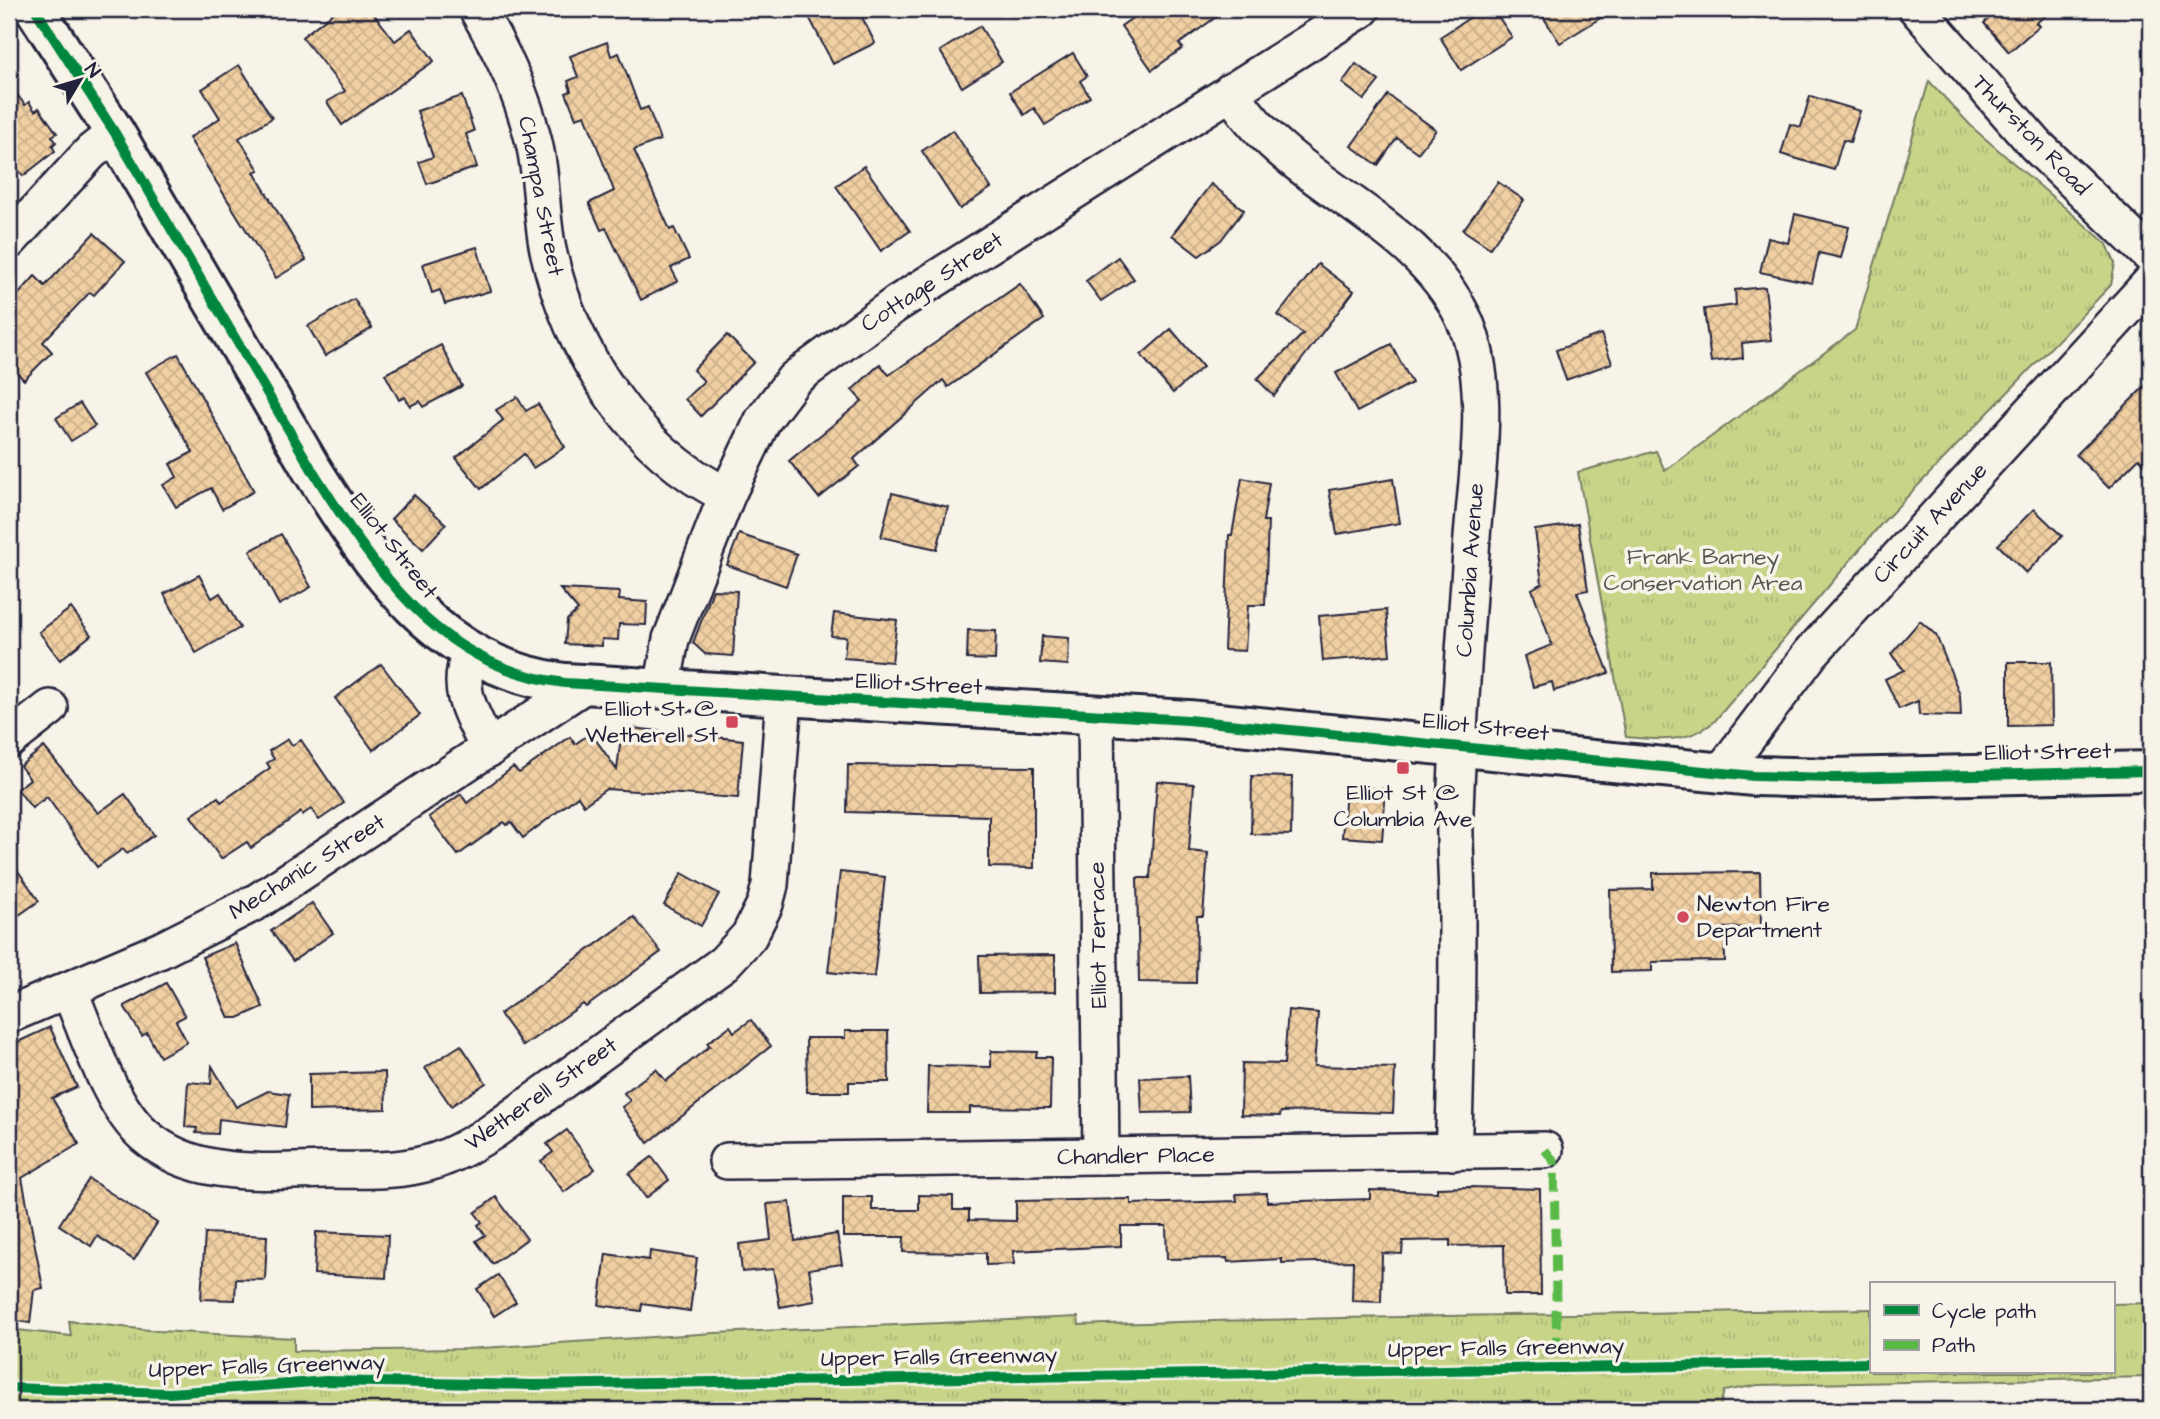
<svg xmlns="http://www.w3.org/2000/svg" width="2160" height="1419" font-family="'Architects Daughter',sans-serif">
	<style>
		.park { fill: url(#park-tufts); stroke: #757c62; stroke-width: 2 }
		.building { fill: url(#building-cross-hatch); stroke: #22223b; stroke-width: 2 }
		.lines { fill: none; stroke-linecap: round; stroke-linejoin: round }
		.street-casing { stroke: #22223b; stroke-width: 40 }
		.secondary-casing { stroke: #22223b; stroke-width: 44 }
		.street { stroke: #f7f3e8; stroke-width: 35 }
		.secondary { stroke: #f7f3e8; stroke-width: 38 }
		.quiet { stroke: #58b947; stroke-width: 9; stroke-dasharray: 18 9; stroke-linecap: butt }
		.cycleway-casing { stroke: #f7f3e8; stroke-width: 15 }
		.cycleway { stroke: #00873e; stroke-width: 10 }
		.poi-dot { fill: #d1495b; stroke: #f7f3e8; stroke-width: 2.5 }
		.labels { text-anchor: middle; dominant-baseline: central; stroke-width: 7; stroke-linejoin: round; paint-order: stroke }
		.street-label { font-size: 23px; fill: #22223b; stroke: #f7f3e8 }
		.park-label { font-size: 23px; fill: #545852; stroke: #f7f3e8 }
		.poi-label { font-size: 23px; fill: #22223b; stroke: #f7f3e8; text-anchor: end }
	</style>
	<defs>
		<pattern id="park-tufts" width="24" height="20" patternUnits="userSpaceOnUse" patternTransform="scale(1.75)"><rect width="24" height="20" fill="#c8d589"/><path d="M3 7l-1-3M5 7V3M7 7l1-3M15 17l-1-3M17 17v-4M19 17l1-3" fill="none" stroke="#acb777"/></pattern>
		<pattern id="building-cross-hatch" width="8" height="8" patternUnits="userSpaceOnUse" patternTransform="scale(1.75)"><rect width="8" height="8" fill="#f0cfa2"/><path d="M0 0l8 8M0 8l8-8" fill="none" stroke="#ceb18c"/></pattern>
	</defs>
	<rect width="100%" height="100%" fill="#f7f3e8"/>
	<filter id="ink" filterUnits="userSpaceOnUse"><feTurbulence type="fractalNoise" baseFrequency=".0143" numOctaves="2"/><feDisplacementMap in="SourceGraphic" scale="14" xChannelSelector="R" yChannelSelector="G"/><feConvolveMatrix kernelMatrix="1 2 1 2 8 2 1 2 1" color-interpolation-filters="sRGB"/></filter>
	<g filter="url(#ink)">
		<g class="park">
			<path d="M1929,81L1974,129L2107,244L2115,263L2111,285L1882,523L1714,722C1686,744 1659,740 1626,737L1578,472L1656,451L1665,471L1855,330Z"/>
			<path d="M2151,1303V1377L1758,1385L1724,1391L1719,1410H1541L1523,1404L1396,1410L779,1407L668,1410H9V1329L71,1336L69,1321L158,1331L294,1338V1351L466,1349L715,1333L1078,1317L1079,1325C1343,1316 1607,1314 1871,1309V1372H2113V1304Z"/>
		</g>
		<g class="building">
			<polygon points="338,9 370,9 395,41 411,29 434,61 342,125 327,102 345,91 302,37"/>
			<polygon points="805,9 858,9 875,43 833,64"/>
			<polygon points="1145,9 1227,9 1179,44 1183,48 1152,70 1121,26"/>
			<polygon points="1483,9 1493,9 1512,37 1461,70 1440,37"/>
			<polygon points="1538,9 1615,9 1560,43"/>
			<polygon points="2000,9 2054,9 2036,23 2039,26 2009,52 1984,23"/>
			<polygon points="980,26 1002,62 962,87 940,51"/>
			<polygon points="607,42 611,56 619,53 640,110 648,107 660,140 634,150 670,230 674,228 689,259 671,268 678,281 641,300 606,228 601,230 589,203 614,191 585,115 576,118 566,93 571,91 568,81 578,77 570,56"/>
			<polygon points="1073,53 1087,76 1080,81 1090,97 1045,125 1034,108 1024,115 1010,92"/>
			<polygon points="1356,64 1379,81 1364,100 1342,83"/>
			<polygon points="239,65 272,118 239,138 259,170 254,172 306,260 276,278 189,138 220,118 202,89"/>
			<polygon points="9,84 25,105 29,102 35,111 39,108 57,133 52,136 56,142 52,146 55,151 23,176 9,156"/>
			<polygon points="1388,95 1436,130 1418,153 1397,138 1378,165 1351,146"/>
			<polygon points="462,96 474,131 466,134 477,167 427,184 419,162 433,157 417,111"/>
			<polygon points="1810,96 1860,111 1850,142 1843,140 1834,170 1781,154 1790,124 1801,127"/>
			<polygon points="953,130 991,188 960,209 922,151"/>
			<polygon points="864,166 910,231 881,251 836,186"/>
			<polygon points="1498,182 1524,200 1490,248 1463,230"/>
			<polygon points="1211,184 1244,210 1221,240 1199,256 1172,235"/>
			<polygon points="1795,214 1849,227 1841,258 1819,253 1812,283 1760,272 1768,238 1788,243"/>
			<polygon points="94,233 125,261 94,295 90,292 43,342 52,352 24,380 9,364 9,305 35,276 45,286"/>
			<polygon points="477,247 490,291 445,304 440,290 432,293 423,264"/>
			<polygon points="1118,257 1134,279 1101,301 1086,281"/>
			<polygon points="1318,264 1354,291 1274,396 1257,379 1303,334 1278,315"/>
			<polygon points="1020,284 1044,319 948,387 943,380 854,459 859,466 819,498 789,461 862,401 852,390 880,364 889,375"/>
			<polygon points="1765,287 1771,340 1742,343 1743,358 1711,362 1704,309 1736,305 1735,290"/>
			<polygon points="354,299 372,328 325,356 308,326"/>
			<polygon points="1171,329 1203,367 1173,393 1141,355"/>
			<polygon points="1601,334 1612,363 1566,380 1556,350"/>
			<polygon points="727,335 754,362 701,416 685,399 704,381 693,370"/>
			<polygon points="1391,344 1412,383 1357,412 1336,373"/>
			<polygon points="441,345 462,386 423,407 420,401 410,406 405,397 399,400 385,374"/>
			<polygon points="178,354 254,491 222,509 211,488 176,507 163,485 177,477 170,464 193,452 146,372"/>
			<polygon points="2151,380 2151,471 2139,458 2109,488 2076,455"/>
			<polygon points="517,397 526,411 538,404 565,447 533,468 524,454 481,489 456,458 503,420 496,410"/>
			<polygon points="80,403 95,426 71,441 56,418"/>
			<polygon points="1242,478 1269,483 1263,521 1268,521 1265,605 1248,605 1245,651 1224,650 1229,535 1232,535"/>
			<polygon points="1393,479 1400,523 1337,534 1329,490"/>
			<polygon points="892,493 948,507 937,549 881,537"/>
			<polygon points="414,495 446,524 423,549 391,519"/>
			<polygon points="2034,509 2062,536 2026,573 1998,545"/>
			<polygon points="1578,524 1588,590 1577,592 1609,673 1554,691 1552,682 1533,687 1524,656 1552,645 1532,589 1542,583 1535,530"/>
			<polygon points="281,534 311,587 279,605 250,551"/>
			<polygon points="739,534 797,554 786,586 727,565"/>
			<polygon points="199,575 212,598 220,593 240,628 196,653 164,594"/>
			<polygon points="560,589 620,592 619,600 647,602 646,625 619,624 618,640 602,639 602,646 565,644 567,620 578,610"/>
			<polygon points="713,590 737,591 733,656 705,654 693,643"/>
			<polygon points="71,608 91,635 60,660 39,632"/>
			<polygon points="1386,610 1390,655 1323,661 1319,616"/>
			<polygon points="834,613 897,620 892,662 844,658 846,637 831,636"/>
			<polygon points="1920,621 1936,635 1960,695 1961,716 1919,715 1918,701 1899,709 1885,679 1904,670 1891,654"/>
			<polygon points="968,630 996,631 995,660 967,659"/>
			<polygon points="1042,636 1069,638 1068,665 1040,663"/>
			<polygon points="2008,662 2051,662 2052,725 2008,726"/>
			<polygon points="381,664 420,715 373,750 335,698"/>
			<polygon points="622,727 743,740 738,798 606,789 584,805 578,796 523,838 511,822 507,825 504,822 458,855 429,817 461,794 467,803 513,767 519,773 570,737 575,744 591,733 617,770"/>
			<polygon points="288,739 292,745 301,740 344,803 319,820 311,809 302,815 301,812 251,848 247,842 221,859 191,816 218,797 221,802 270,768 267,763 274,759 269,751"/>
			<polygon points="44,747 98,813 125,794 154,835 127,854 123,849 97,867 47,797 32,808 17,789 30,779 20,766"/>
			<polygon points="848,765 1034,767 1034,868 989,867 989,816 847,812"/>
			<polygon points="1252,776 1292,777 1291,835 1251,834"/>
			<polygon points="1157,781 1194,784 1189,851 1208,853 1203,916 1197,916 1196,983 1139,982 1137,878 1150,878"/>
			<polygon points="1363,788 1386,789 1382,840 1342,837 1346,792 1363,793"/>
			<polygon points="9,858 39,901 9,922"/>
			<polygon points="840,872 885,877 874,977 828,972"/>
			<polygon points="1760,872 1761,927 1724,928 1725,961 1652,962 1652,971 1611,972 1610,890 1653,889 1653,873"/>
			<polygon points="682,873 719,894 701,926 664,905"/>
			<polygon points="312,903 333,933 293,961 271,931"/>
			<polygon points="634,917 661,952 586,1007 583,1004 523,1046 500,1014"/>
			<polygon points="235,943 263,1007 238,1018 229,1018 202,957"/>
			<polygon points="1055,955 1055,992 980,993 979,956"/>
			<polygon points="166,983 185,1016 176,1021 187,1042 160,1057 147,1033 142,1036 124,1006"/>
			<polygon points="1288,1010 1318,1013 1314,1066 1395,1068 1393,1113 1327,1111 1281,1112 1280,1116 1241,1115 1242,1063 1284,1064"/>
			<polygon points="751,1020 771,1046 648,1143 622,1107 630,1101 624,1093 656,1069 666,1081 710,1046 707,1043 730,1026 734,1032"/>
			<polygon points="50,1027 77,1087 52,1098 79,1144 22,1178 43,1288 34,1290 30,1323 9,1319 9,1046"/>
			<polygon points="845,1031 888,1031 889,1082 849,1082 849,1092 807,1092 806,1038 845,1038"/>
			<polygon points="461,1045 486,1083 451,1106 425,1068"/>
			<polygon points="991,1051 1037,1052 1036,1057 1051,1057 1050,1108 970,1107 970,1113 927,1113 928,1066 991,1067"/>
			<polygon points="212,1066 236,1107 268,1091 289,1094 285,1127 219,1119 218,1134 196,1133 197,1128 185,1127 188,1082 211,1084"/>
			<polygon points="385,1072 386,1109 309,1111 309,1074"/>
			<polygon points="1188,1076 1190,1112 1142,1113 1140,1078"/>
			<polygon points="567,1130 595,1169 564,1192 541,1161 553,1152 547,1144"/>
			<polygon points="652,1157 669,1180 646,1198 629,1174"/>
			<polygon points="89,1179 157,1223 134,1260 97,1236 91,1246 59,1225"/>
			<polygon points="1469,1187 1540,1189 1541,1295 1505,1295 1504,1245 1450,1246 1450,1240 1403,1241 1402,1254 1382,1253 1381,1302 1352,1301 1353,1261 1282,1263 1282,1259 1228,1262 1227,1258 1167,1259 1166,1226 1121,1226 1121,1246 1013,1251 1014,1264 986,1265 986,1253 903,1252 904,1237 843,1237 843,1197 872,1197 872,1210 919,1210 919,1195 953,1196 953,1210 969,1210 969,1220 1016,1221 1016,1201 1131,1199 1131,1204 1237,1201 1236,1194 1267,1193 1267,1202 1370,1199 1370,1190 1437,1192 1437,1188"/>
			<polygon points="496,1197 527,1239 493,1264 476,1241 485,1235 478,1225 482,1222 475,1213"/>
			<polygon points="790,1202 795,1241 837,1234 842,1264 809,1269 815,1301 780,1307 773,1269 742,1272 739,1244 771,1240 767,1204"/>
			<polygon points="316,1232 388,1235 386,1278 314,1274"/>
			<polygon points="205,1233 267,1236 265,1280 236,1279 235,1300 201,1299"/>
			<polygon points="650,1251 697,1258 690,1311 642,1304 641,1311 599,1305 606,1254 649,1260"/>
			<polygon points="498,1275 516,1302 494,1316 477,1289"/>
		</g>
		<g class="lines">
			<g class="street-casing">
				<g id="street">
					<path d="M477,9C500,48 521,91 532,135C543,173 540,212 548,250C570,349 633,451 727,495"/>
					<polyline points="1917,9 2036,145 2151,256"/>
					<path d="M1231,91C1287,186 1414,215 1463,317C1493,379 1477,470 1472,537C1466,629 1458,721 1455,812C1454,844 1457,875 1457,906C1457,988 1457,1071 1453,1152"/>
					<polyline points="9,241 91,152 115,133"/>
					<path d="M470,654C454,691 473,716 489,749"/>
					<polyline points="662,689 671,639 727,495 763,420 794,379 896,304 1362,9"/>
					<polyline points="1096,715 1101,1156"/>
					<polyline points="9,740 50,708"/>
					<polyline points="1720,774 1811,653 2151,282"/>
					<path d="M69,990C88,1033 109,1105 145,1136C196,1180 266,1171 329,1170C359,1170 390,1172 420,1165C446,1160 469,1146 492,1132L724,963L749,936L765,904L770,885L784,697"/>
					<polyline points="9,1015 161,950 258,901 586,684"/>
					<polyline points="727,1161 1545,1150"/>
				</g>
			</g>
			<g class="secondary-casing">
				<path id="secondary" d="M35,9L115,133L311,468C374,568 438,668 565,683L1188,720L1754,776L1834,778L2151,771"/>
			</g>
			<use href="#street" class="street"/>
			<use href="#secondary" class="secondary"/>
			<polyline class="quiet" points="1545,1150 1554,1161 1557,1368"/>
			<g class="cycleway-casing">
				<g id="cycleway">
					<path d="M35,9L115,133L311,468C374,568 438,668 565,683L1188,720L1754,776L1834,778L2151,771"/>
					<polyline points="9,1388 170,1393 326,1381 535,1385 1871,1363"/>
				</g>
			</g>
			<use href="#cycleway" class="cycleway"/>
		</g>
	</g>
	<g class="poi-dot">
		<rect x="725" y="715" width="14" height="14" rx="3.5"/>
		<rect x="1396" y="761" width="14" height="14" rx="3.5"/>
		<circle cx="1683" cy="917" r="7"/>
	</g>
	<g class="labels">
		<g class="street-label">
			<text transform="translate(2031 135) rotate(46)">Thurston Road</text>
			<text transform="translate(541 196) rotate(79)">Champa Street</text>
			<text transform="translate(932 282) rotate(-33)">Cottage Street</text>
			<text transform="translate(1930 523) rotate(-47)">Circuit Avenue</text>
			<text transform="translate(394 546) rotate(52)">Elliot Street</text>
			<text transform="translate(1470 570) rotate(-86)">Columbia Avenue</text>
			<text transform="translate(919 684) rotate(3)">Elliot Street</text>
			<text transform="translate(1486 727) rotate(6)">Elliot Street</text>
			<text transform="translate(2048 752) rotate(-1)">Elliot Street</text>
			<text transform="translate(307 867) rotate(-32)">Mechanic Street</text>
			<text transform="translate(1098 935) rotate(-91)">Elliot Terrace</text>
			<text transform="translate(541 1094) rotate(-35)">Wetherell Street</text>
			<text transform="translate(1136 1156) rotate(-1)">Chandler Place</text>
			<text transform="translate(1506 1348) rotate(-1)">Upper Falls Greenway</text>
			<text transform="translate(939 1357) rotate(-1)">Upper Falls Greenway</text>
			<text transform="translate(267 1366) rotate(-2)">Upper Falls Greenway</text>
		</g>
		<g class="park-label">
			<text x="1703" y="557">Frank Barney<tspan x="1703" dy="26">Conservation Area</tspan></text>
		</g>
		<g class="poi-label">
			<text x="718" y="709">Elliot St @<tspan x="718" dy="26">Wetherell St</tspan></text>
			<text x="1403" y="793" text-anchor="middle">Elliot St @<tspan x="1403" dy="26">Columbia Ave</tspan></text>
			<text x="1697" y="904" text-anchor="start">Newton Fire<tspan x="1697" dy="26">Department</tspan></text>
		</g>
	</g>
	<rect width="2160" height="1419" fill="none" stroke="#f7f3e8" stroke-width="35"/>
	<rect x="18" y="18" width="2125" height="1384" fill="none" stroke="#22223b" stroke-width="2.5" filter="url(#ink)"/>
	<rect x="1870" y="1282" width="245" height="91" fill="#f7f3e8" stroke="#a29fa3" stroke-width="2"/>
	<rect x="1884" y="1305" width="35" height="10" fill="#00873e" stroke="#a29fa3" stroke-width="2"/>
	<text x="1932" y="1318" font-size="21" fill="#22223b">Cycle path</text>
	<rect x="1884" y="1340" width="35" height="10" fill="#58b947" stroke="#a29fa3" stroke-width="2"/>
	<text x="1932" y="1352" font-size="21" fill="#22223b">Path</text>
	<g transform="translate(80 80) rotate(52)" stroke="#f7f3e8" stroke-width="5" paint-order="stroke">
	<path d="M0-5L12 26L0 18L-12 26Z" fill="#22223b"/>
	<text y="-10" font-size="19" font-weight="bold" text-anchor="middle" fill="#22223b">N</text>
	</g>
</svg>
